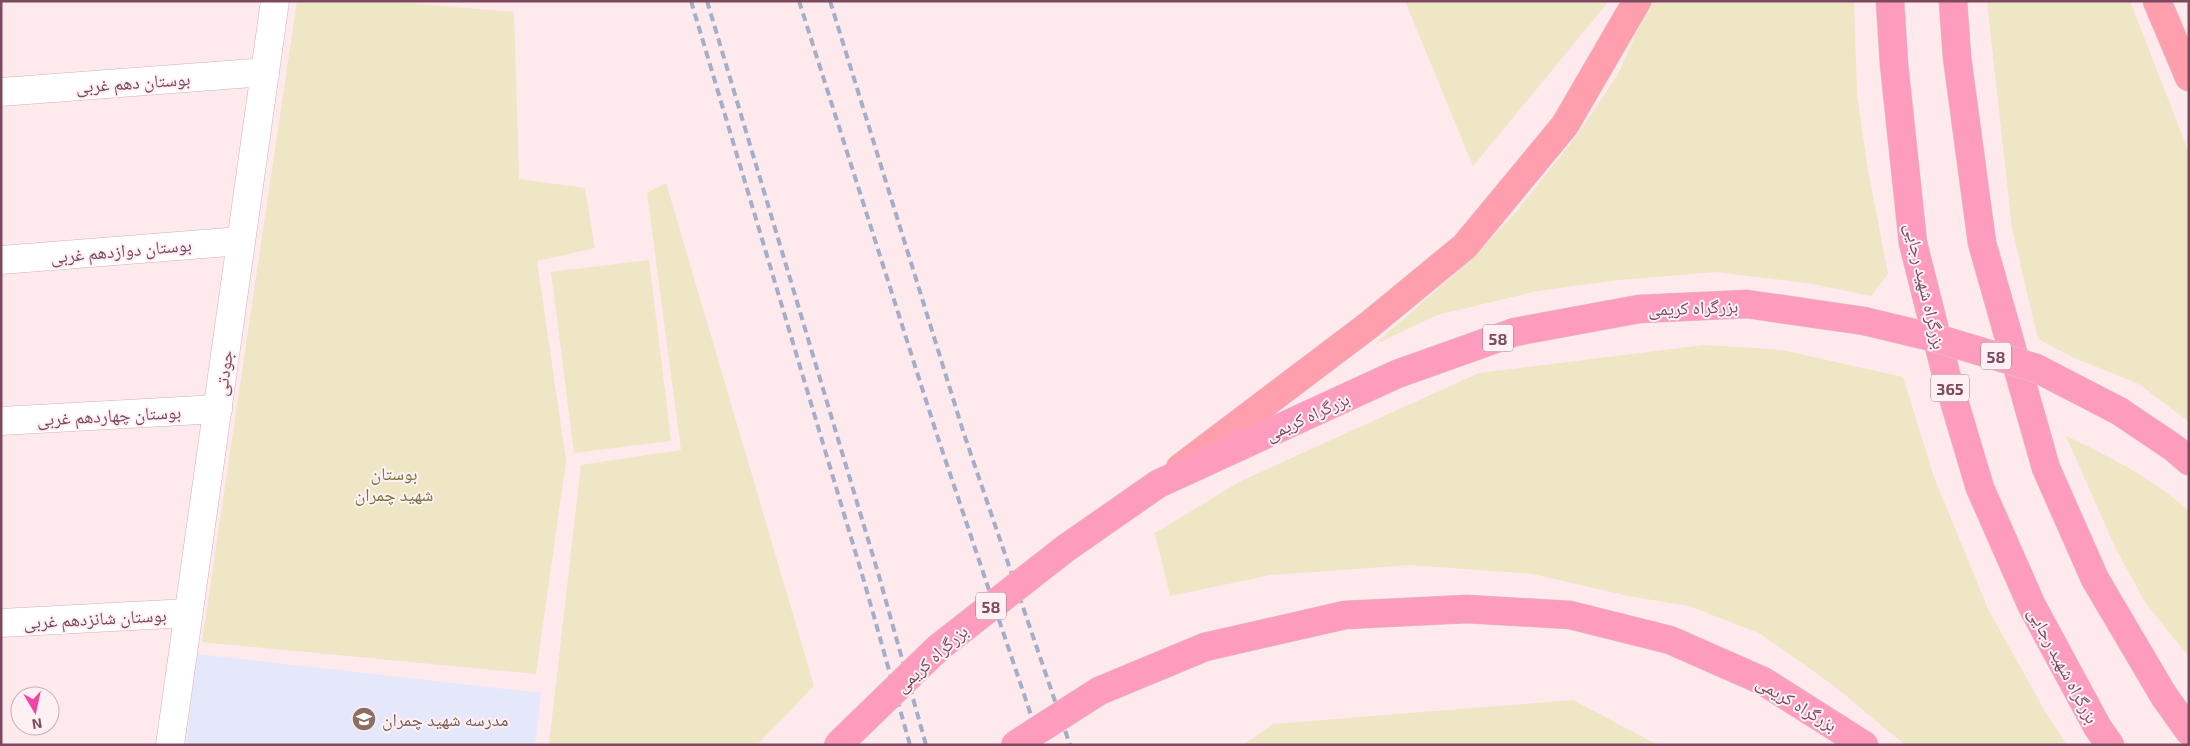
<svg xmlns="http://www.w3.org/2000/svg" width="2190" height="746" font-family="'Exo 2','Noto Naskh Arabic',sans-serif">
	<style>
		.education { fill: #e5e8fb }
		.green { fill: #eee6c5 }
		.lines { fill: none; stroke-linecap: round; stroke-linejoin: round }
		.minor-casing { stroke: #d5afbc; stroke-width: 29 }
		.tertiary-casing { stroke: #d5afbc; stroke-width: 29 }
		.primary-casing { stroke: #d8c8cf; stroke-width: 29 }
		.trunk-casing { stroke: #d8c8cf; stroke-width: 29 }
		.minor { stroke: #fff; stroke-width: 28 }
		.tertiary { stroke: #fff; stroke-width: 28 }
		.primary { stroke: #ff9fae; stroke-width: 28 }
		.trunk { stroke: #fe9cbe; stroke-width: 28 }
		.rail { stroke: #a4aecb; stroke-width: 4; stroke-dasharray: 8 5; stroke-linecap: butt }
		.trunk-bridge-casing { stroke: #d8c8cf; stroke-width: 29; stroke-linecap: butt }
		.trunk-bridge { stroke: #fe9cbe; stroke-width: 28 }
		.labels { text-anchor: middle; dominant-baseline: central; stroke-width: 4; stroke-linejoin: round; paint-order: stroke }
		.shield { fill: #fff1f3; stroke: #a37b8b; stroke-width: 1 }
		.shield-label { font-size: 16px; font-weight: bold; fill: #7c495f }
		.street-label { font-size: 18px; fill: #7c495f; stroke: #fff1f3 }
		.park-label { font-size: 18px; fill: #77713a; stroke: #fff1f3 }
		.education-label { font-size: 18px; fill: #785e54; stroke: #fff1f3; text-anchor: start }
	</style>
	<rect width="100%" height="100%" fill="#fee9ec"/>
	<polygon class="education" points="197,654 541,693 535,745 186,745"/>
	<g class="green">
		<polygon points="297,1 386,1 514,12 519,179 585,188 595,248 537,261 566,461 536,674 202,642"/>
		<polygon points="1405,1 1609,1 1473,166"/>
		<polygon points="1651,1 1854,1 1857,94 1867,165 1888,274 1871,296 1808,283 1716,272 1619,280 1537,291 1437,315 1374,345 1473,258 1517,211 1578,134 1618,74"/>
		<polygon points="1987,1 2130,1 2189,153 2189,422 2139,384 2072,357 2038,339 2012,228"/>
		<polygon points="666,183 814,686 757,745 549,745 581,465 681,450 647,193"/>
		<polygon points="649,260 671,441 574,453 551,272"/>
		<polygon points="1704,345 1782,350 1903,377 1934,477 1988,609 2046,713 2067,745 1905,745 1833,685 1759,633 1689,606 1628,596 1533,574 1410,565 1271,575 1170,596 1155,533 1241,481 1479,373"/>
		<path d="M2066,436C2109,456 2153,479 2189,511V657L2145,602L2115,547Z"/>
		<polygon points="1573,700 1658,745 1243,745 1273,724"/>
	</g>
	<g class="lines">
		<g class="minor-casing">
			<g id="minor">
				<polyline points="1,92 265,72"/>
				<polyline points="1,260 241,241"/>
				<polyline points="1,421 218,409"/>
				<polyline points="1,623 188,613"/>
			</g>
		</g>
		<g class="tertiary-casing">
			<polyline id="tertiary" points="170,745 275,1"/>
		</g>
		<g class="primary-casing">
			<g id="primary">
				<polyline points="2157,1 2189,77"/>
				<polyline points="1180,468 1369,325 1465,246 1565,125 1637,1"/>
			</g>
		</g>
		<g class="trunk-casing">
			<g id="trunk">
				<polyline points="1890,1 1894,64 1913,243 1946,374 1980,488 2032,606 2098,728 2110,745"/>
				<polyline points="1953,1 1957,57 1982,243 2046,468 2095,579 2164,696 2189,731"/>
				<polyline points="2119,411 2174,448 2189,461"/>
				<polyline points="1158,484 1397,374 1515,332 1639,309 1747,304 1864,321"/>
				<polyline points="1205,647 1345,615 1467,609 1570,615 1670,640 1763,681 1864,745"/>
			</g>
		</g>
		<use href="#minor" class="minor"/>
		<use href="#tertiary" class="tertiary"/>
		<use href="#primary" class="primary"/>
		<use href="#trunk" class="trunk"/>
		<g class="rail">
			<polyline points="691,1 864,581 910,745"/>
			<polyline points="707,1 879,576 926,745"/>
			<polyline points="799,1 937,435 1041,745"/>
			<polyline points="830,1 964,434 1070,745"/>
		</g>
		<g class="trunk-bridge-casing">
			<g id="trunk-bridge">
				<polyline points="1864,321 1939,339 2036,368 2119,411"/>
				<polyline points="838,745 938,648 1066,548 1158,484"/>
				<polyline points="1015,745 1099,691 1205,647"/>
			</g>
		</g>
		<use href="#trunk-bridge" class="trunk-bridge"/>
	</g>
	<defs>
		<g id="school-disc" transform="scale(1.25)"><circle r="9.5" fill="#8d6e63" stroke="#fff1f3"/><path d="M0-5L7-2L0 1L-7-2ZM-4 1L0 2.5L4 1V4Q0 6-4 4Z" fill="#fff"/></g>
	</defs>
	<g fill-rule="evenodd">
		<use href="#school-disc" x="364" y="719"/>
	</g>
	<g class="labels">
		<g class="shield">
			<rect x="1483" y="324.5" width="30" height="27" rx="4"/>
			<rect x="1981" y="342.5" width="30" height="27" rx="4"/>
			<rect x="1931" y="374.5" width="38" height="27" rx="4"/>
			<rect x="976" y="592.5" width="30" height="27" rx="4"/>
		</g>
		<g class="shield-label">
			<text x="1498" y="338">58</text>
			<text x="1996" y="356">58</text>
			<text x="1950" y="388">365</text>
			<text x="991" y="606">58</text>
		</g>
		<g class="street-label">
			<text transform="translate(133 82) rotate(-4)">بوستان دهم غربی</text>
			<text transform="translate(121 250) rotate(-5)">بوستان دوازدهم غربی</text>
			<text transform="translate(1926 286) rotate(77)">بزرگراه شهید رجایی</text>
			<text transform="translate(1693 307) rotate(-2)">بزرگراه کریمی</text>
			<text transform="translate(223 373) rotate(-82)">جودتی</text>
			<text transform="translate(109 415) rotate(-3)">بوستان چهاردهم غربی</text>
			<text transform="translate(1307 416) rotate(-25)">بزرگراه کریمی</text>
			<text transform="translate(95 618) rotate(-3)">بوستان شانزدهم غربی</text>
			<text transform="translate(931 658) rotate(-42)">بزرگراه کریمی</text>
			<text transform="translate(2064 665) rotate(62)">بزرگراه شهید رجایی</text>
			<text transform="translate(1797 703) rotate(31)">بزرگراه کریمی</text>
		</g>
		<g class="park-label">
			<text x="394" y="473">بوستان<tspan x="394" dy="21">شهید چمران</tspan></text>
		</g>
		<g class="education-label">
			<text x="382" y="719">مدرسه شهید چمران</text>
		</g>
	</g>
	<rect width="2190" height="746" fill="none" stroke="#7c495f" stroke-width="5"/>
	<g transform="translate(35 711) rotate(171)"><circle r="24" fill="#fff1f3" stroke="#cbaeb8"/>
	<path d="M0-4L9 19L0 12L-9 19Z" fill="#f343a7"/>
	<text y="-8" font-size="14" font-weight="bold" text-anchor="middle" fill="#7c495f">N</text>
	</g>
</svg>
